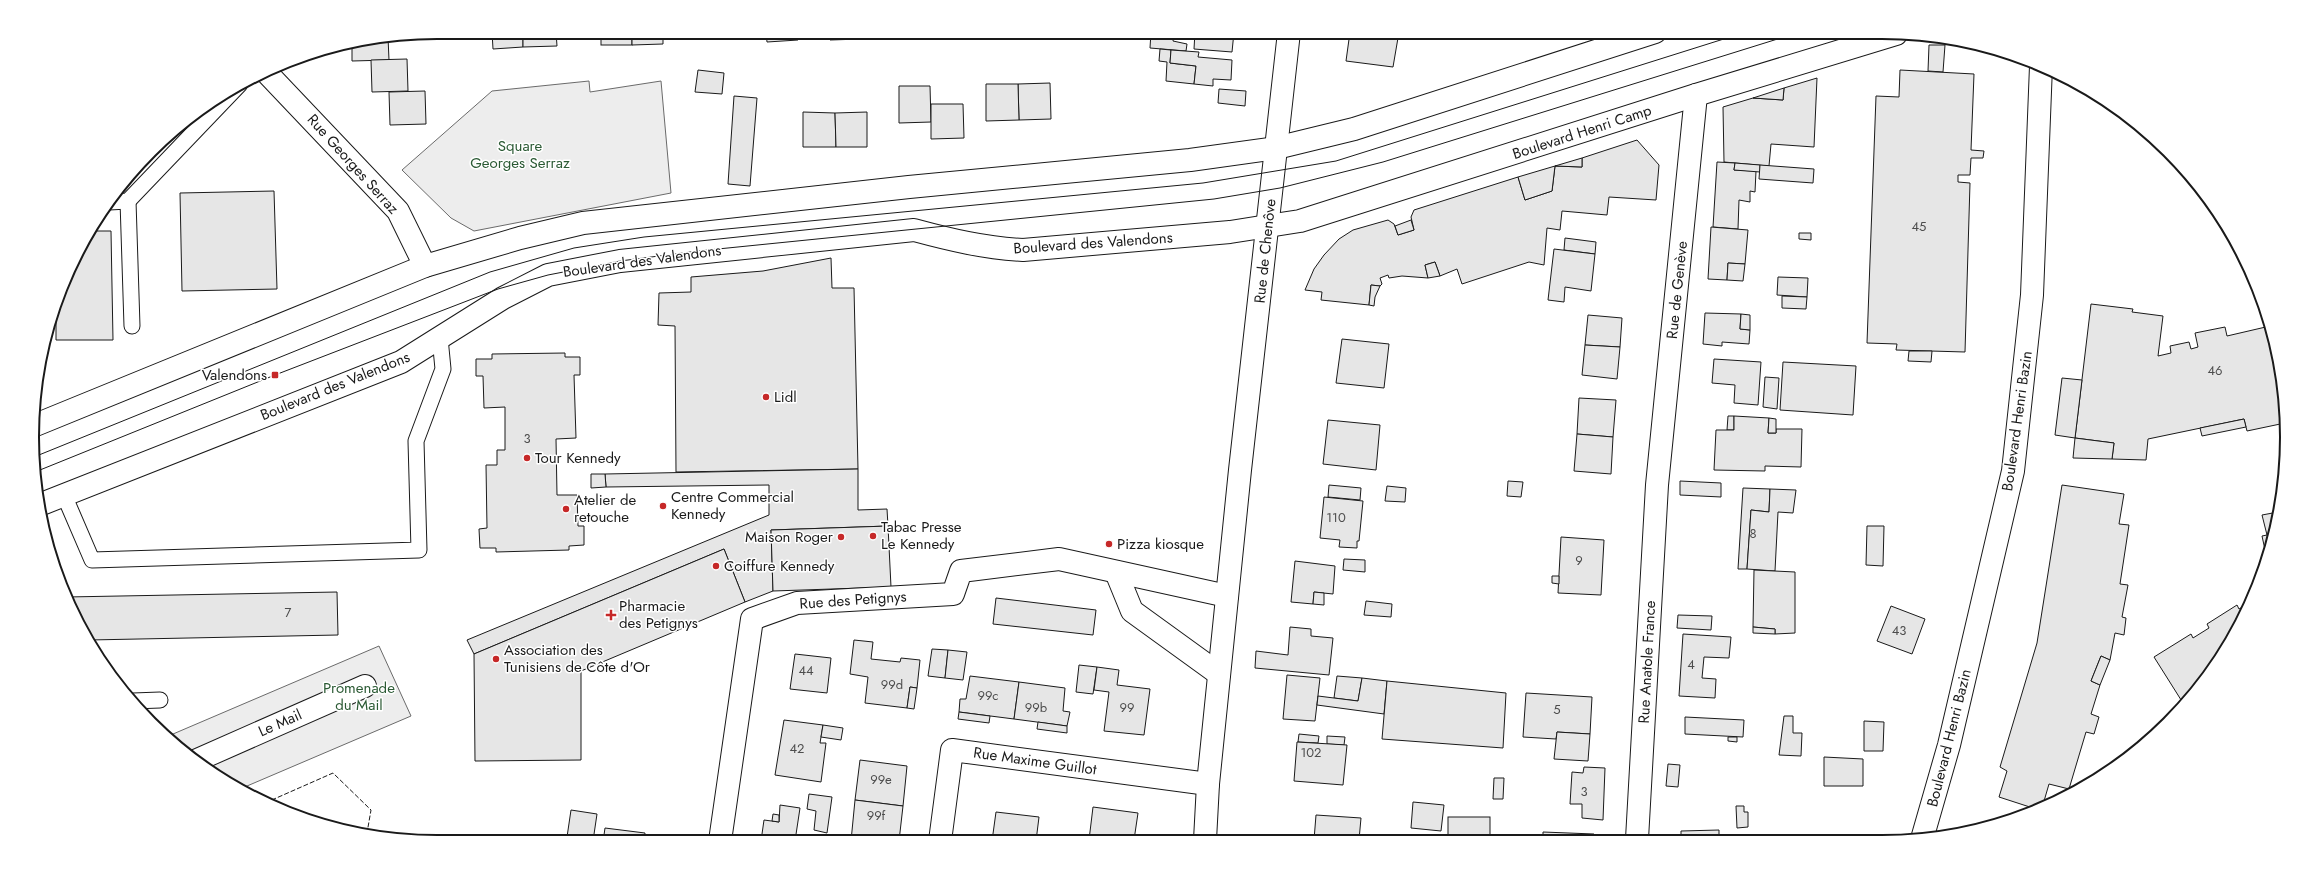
<svg xmlns="http://www.w3.org/2000/svg" width="2319" height="874" font-family="Jost,sans-serif">
	<style>
		.green { fill: #ededed; stroke: #6a6a6a }
		.building { fill: #e6e6e6; stroke: #1a1a1a }
		.lines { fill: none; stroke-linecap: round; stroke-linejoin: round }
		.lane-casing { stroke: #1a1a1a; stroke-width: 17 }
		.street-casing { stroke: #1a1a1a; stroke-width: 24 }
		.secondary-casing { stroke: #1a1a1a; stroke-width: 24 }
		.lane { stroke: #fff; stroke-width: 15 }
		.street { stroke: #fff; stroke-width: 22 }
		.secondary { stroke: #fff; stroke-width: 22 }
		.tram { stroke: #1a1a1a; stroke-width: 1 }
		.fence { stroke: #1a1a1a; stroke-width: 1; stroke-dasharray: 5 2; stroke-linecap: butt }
		.poi-dot { fill: #c62828; stroke: #fff; stroke-width: 1.5 }
		.labels { text-anchor: middle; dominant-baseline: central; stroke-width: 3; stroke-linejoin: round; paint-order: stroke }
		.number-label { font-size: 13px; fill: #4d4d4d }
		.street-label { font-size: 15px; fill: #1a1a1a; stroke: #fff }
		.park-label { font-size: 15px; fill: #2b5a34; stroke: #fff }
		.poi-label { font-size: 15px; fill: #1a1a1a; stroke: #fff; text-anchor: start }
		.rim { fill: none; stroke: #1a1a1a; stroke-width: 2 }
	</style>
	<rect width="100%" height="100%" fill="#fff"/>
	<g class="green">
		<polygon points="589,81 590,92 661,81 671,193 474,231 451,218 402,170 492,91"/>
		<polygon points="379,646 411,716 240,789 191,758 166,737"/>
	</g>
	<g class="building">
		<polygon points="492,32 523,32 523,47 493,49"/>
		<polygon points="523,32 556,32 557,46 523,47"/>
		<rect x="601" y="32" width="31" height="13"/>
		<polygon points="632,32 663,32 663,44 632,45"/>
		<polygon points="766,32 798,32 798,40 767,42"/>
		<polygon points="829,32 861,32 861,39 830,40"/>
		<polygon points="1151,32 1174,33 1173,41 1187,44 1186,51 1150,48"/>
		<polygon points="1195,32 1234,32 1232,52 1194,49"/>
		<polygon points="1350,32 1399,32 1393,67 1346,61"/>
		<polygon points="388,37 389,60 352,61 352,42"/>
		<polygon points="1929,45 1945,45 1943,72 1928,71"/>
		<polygon points="1160,49 1171,50 1170,63 1196,66 1194,84 1166,81 1167,62 1159,61"/>
		<polygon points="1171,50 1199,52 1198,57 1232,60 1231,80 1213,79 1213,86 1194,84 1196,66 1170,63"/>
		<polygon points="407,59 408,91 372,92 371,60"/>
		<polygon points="698,70 724,73 722,94 695,92"/>
		<polygon points="1900,70 1974,74 1971,150 1984,151 1983,158 1971,158 1970,175 1958,175 1958,182 1970,183 1965,352 1896,350 1897,344 1867,343 1876,96 1899,97"/>
		<polygon points="1817,78 1814,147 1771,144 1769,166 1724,162 1723,107 1753,98 1783,100 1784,88"/>
		<polygon points="1050,83 1051,119 1019,120 1018,84"/>
		<polygon points="986,84 1018,84 1019,120 986,121"/>
		<polygon points="899,86 930,86 931,122 899,123"/>
		<polygon points="1784,88 1783,100 1753,98"/>
		<polygon points="1219,89 1246,91 1245,106 1218,103"/>
		<polygon points="425,91 426,124 390,125 389,92"/>
		<polygon points="734,96 757,98 750,186 728,184"/>
		<polygon points="931,104 963,104 964,138 931,139"/>
		<polygon points="803,112 835,113 836,147 803,147"/>
		<polygon points="867,112 867,147 836,147 835,113"/>
		<polygon points="1637,140 1659,165 1656,200 1609,197 1607,215 1562,211 1560,230 1547,228 1544,265 1529,262 1462,284 1457,269 1440,276 1435,262 1425,265 1428,278 1402,276 1389,278 1388,275 1380,278 1382,284 1380,286 1371,285 1369,305 1321,300 1322,292 1305,290 1314,269 1324,255 1339,239 1353,230 1388,220 1394,224 1398,235 1414,230 1411,217 1414,210 1518,177 1525,200 1552,191 1555,166 1582,167 1582,158"/>
		<polygon points="1582,158 1582,167 1555,166"/>
		<polygon points="1717,162 1735,163 1734,170 1756,171 1755,192 1750,191 1750,202 1739,200 1738,229 1713,227"/>
		<polygon points="1735,163 1760,165 1760,172 1734,170"/>
		<polygon points="1760,165 1814,169 1813,183 1759,179"/>
		<polygon points="1555,166 1552,191 1525,200 1518,177"/>
		<polygon points="274,191 277,289 182,291 180,193"/>
		<polygon points="1411,220 1414,230 1398,235 1395,226"/>
		<polygon points="1711,227 1748,230 1745,264 1728,263 1727,280 1708,279"/>
		<polygon points="89,231 111,231 113,340 56,340 56,302"/>
		<polygon points="1799,233 1811,233 1811,240 1799,239"/>
		<polygon points="1565,238 1596,242 1595,254 1564,250"/>
		<polygon points="1554,249 1595,254 1591,291 1565,287 1564,302 1548,300"/>
		<polygon points="831,258 832,288 854,288 858,469 676,472 675,326 658,325 659,293 691,292 691,277 763,271"/>
		<polygon points="1435,262 1440,276 1428,278 1425,265"/>
		<polygon points="1728,263 1745,264 1743,281 1727,280"/>
		<polygon points="1778,277 1808,278 1807,297 1777,295"/>
		<polygon points="1371,285 1380,286 1375,297 1374,306 1369,305"/>
		<polygon points="1782,296 1807,297 1806,309 1782,308"/>
		<polygon points="2091,304 2133,309 2132,312 2163,316 2158,356 2171,353 2170,346 2189,342 2191,349 2198,347 2195,333 2225,327 2227,336 2270,326 2284,384 2285,423 2247,431 2244,419 2148,439 2146,460 2112,459 2114,443 2075,438"/>
		<polygon points="1705,313 1741,314 1740,329 1750,330 1749,344 1722,342 1722,346 1703,344"/>
		<polygon points="1741,314 1750,315 1750,330 1740,329"/>
		<polygon points="1588,315 1622,318 1620,347 1585,345"/>
		<polygon points="1342,339 1389,344 1384,388 1336,383"/>
		<polygon points="1585,345 1620,347 1617,379 1582,375"/>
		<polygon points="1909,351 1932,351 1931,362 1908,361"/>
		<polygon points="565,353 565,357 580,357 580,375 574,375 576,438 556,439 557,495 577,495 578,526 584,526 584,545 569,546 569,550 496,552 496,548 480,548 479,529 487,528 486,465 497,465 497,450 505,450 505,407 484,408 483,376 476,376 476,359 492,359 492,354"/>
		<polygon points="1714,359 1761,362 1758,405 1734,403 1735,385 1712,383"/>
		<polygon points="1783,362 1856,366 1853,415 1780,410"/>
		<polygon points="1765,377 1779,378 1777,409 1763,407"/>
		<polygon points="2062,378 2082,380 2075,438 2055,435"/>
		<polygon points="1579,398 1616,400 1613,437 1577,434"/>
		<polygon points="1728,416 1734,416 1734,430 1727,430"/>
		<polygon points="1734,416 1769,418 1768,433 1776,433 1776,429 1802,429 1801,467 1765,466 1765,471 1714,470 1716,430 1734,430"/>
		<polygon points="1769,418 1776,419 1776,433 1768,433"/>
		<polygon points="2244,419 2246,427 2202,436 2200,428"/>
		<polygon points="1328,420 1380,425 1376,470 1323,464"/>
		<polygon points="1577,434 1613,437 1611,474 1574,471"/>
		<polygon points="2075,438 2114,443 2112,459 2073,458"/>
		<polygon points="858,469 858,510 887,509 888,526 771,530 773,591 745,602 724,549 474,654 467,640 769,515 769,485 606,487 605,474"/>
		<polygon points="591,474 605,474 606,487 591,488"/>
		<polygon points="1508,481 1523,482 1521,497 1507,496"/>
		<polygon points="1680,481 1721,483 1721,497 1680,495"/>
		<polygon points="1329,485 1361,488 1360,500 1328,497"/>
		<polygon points="2062,485 2124,494 2119,524 2129,525 2120,584 2128,585 2122,617 2126,618 2124,635 2115,633 2110,660 2101,656 2091,681 2100,685 2091,714 2099,717 2094,734 2086,732 2069,789 2049,784 2042,808 2039,810 1999,797 2007,771 2000,767 2037,643"/>
		<polygon points="1387,486 1406,488 1405,502 1385,501"/>
		<polygon points="1743,488 1770,489 1769,512 1751,510 1747,569 1738,569"/>
		<polygon points="1770,489 1796,490 1793,513 1778,512 1775,571 1747,569 1751,510 1769,512"/>
		<polygon points="1324,497 1363,501 1359,541 1357,541 1357,548 1339,547 1340,540 1320,538"/>
		<polygon points="2278,512 2273,542 2267,559 2262,536 2267,535 2262,515"/>
		<polygon points="888,526 891,587 773,591 771,530"/>
		<polygon points="1867,526 1884,526 1883,566 1866,565"/>
		<polygon points="1561,537 1604,540 1601,595 1558,593"/>
		<polygon points="724,549 745,602 581,671 581,760 475,761 474,654"/>
		<polygon points="1344,559 1365,560 1365,572 1343,570"/>
		<polygon points="1295,561 1335,566 1333,594 1314,592 1313,604 1291,602"/>
		<polygon points="1754,570 1795,572 1795,633 1775,634 1775,629 1753,627"/>
		<polygon points="1552,576 1559,576 1559,584 1552,583"/>
		<polygon points="337,592 338,635 89,640 66,597"/>
		<polygon points="1314,592 1324,593 1324,605 1313,604"/>
		<polygon points="996,598 1096,610 1093,635 993,624"/>
		<polygon points="1366,601 1392,604 1391,617 1364,615"/>
		<polygon points="2250,603 2245,616 2219,662 2183,703 2154,657 2191,634 2193,638 2209,628 2207,624 2237,605 2239,609"/>
		<polygon points="1891,606 1925,619 1912,654 1877,641"/>
		<polygon points="1678,615 1712,616 1711,630 1677,628"/>
		<polygon points="1290,627 1311,629 1311,636 1333,638 1329,675 1255,668 1256,651 1288,655"/>
		<polygon points="1753,627 1775,629 1775,634 1753,633"/>
		<polygon points="1683,634 1731,637 1729,658 1704,657 1702,678 1716,679 1715,698 1679,696"/>
		<polygon points="854,640 873,642 871,659 900,662 901,658 920,660 917,688 910,687 907,708 865,703 868,677 850,674"/>
		<polygon points="932,649 948,650 945,678 928,676"/>
		<polygon points="948,650 967,652 963,680 945,678"/>
		<polygon points="795,654 831,658 827,693 790,689"/>
		<polygon points="2101,656 2110,660 2100,685 2091,681"/>
		<polygon points="1079,665 1097,667 1093,694 1076,692"/>
		<polygon points="1097,667 1119,670 1117,685 1150,689 1144,735 1104,731 1109,692 1094,690"/>
		<polygon points="1287,675 1320,678 1315,721 1283,719"/>
		<polygon points="970,676 1019,682 1014,719 959,712 960,699 966,699"/>
		<polygon points="1337,676 1362,678 1358,701 1334,698"/>
		<polygon points="1362,678 1387,681 1384,714 1317,705 1318,696 1358,701"/>
		<polygon points="1387,681 1506,693 1503,748 1382,739"/>
		<polygon points="1019,682 1065,688 1063,711 1070,712 1067,726 1014,719"/>
		<polygon points="910,687 917,688 914,709 907,708"/>
		<polygon points="1526,693 1592,697 1590,734 1557,732 1556,739 1523,737"/>
		<polygon points="959,712 990,716 989,723 958,719"/>
		<polygon points="1784,716 1793,716 1793,733 1802,733 1801,756 1779,755"/>
		<polygon points="1685,717 1744,720 1743,737 1685,734"/>
		<polygon points="784,720 823,725 820,743 826,743 821,782 775,775"/>
		<polygon points="1864,721 1884,722 1883,751 1864,751"/>
		<polygon points="1038,722 1067,726 1067,733 1037,729"/>
		<polygon points="823,725 843,728 841,740 821,737"/>
		<polygon points="1557,732 1590,734 1588,761 1554,759"/>
		<polygon points="1299,734 1319,736 1318,743 1298,742"/>
		<polygon points="1327,736 1345,737 1344,745 1327,744"/>
		<polygon points="1728,737 1737,737 1737,742 1728,741"/>
		<polygon points="1297,742 1347,745 1343,785 1294,781"/>
		<polygon points="1824,757 1863,759 1863,786 1824,786"/>
		<polygon points="860,760 907,766 903,806 855,800"/>
		<polygon points="1668,764 1680,765 1678,787 1666,786"/>
		<polygon points="1584,767 1605,768 1603,820 1582,818 1582,804 1570,804 1572,772 1583,773"/>
		<polygon points="1494,778 1504,778 1503,799 1493,799"/>
		<polygon points="809,794 832,797 827,833 814,830 816,811 807,809"/>
		<polygon points="855,800 903,806 899,841 851,841"/>
		<polygon points="1413,802 1444,805 1441,831 1411,828"/>
		<polygon points="780,805 800,808 795,841 761,841 764,820 779,822"/>
		<polygon points="1736,806 1744,806 1744,812 1748,812 1748,827 1737,828"/>
		<polygon points="1093,807 1138,813 1134,840 1089,840"/>
		<polygon points="571,810 597,814 593,841 567,837"/>
		<polygon points="996,812 1039,817 1036,841 992,841"/>
		<polygon points="773,814 779,815 779,822 772,821"/>
		<polygon points="1316,815 1361,818 1359,840 1314,840"/>
		<rect x="1448" y="817" width="42" height="23"/>
		<polygon points="605,828 645,833 644,842 603,842"/>
		<polygon points="1719,830 1719,839 1681,839 1681,831"/>
		<polygon points="1543,832 1594,834 1593,839 1543,839"/>
	</g>
	<g class="lines">
		<g class="lane-casing">
			<g id="lane">
				<polyline points="128,201 132,326"/>
				<polyline points="109,202 128,201 240,84"/>
				<polyline points="64,495 92,560 419,550 416,441 443,369 440,338"/>
				<polyline points="133,701 160,700"/>
			</g>
		</g>
		<g class="street-casing">
			<g id="street">
				<polyline points="266,72 398,211 425,266"/>
				<polyline points="1116,572 1132,611 1219,674"/>
				<polyline points="195,761 365,686"/>
				<polyline points="1637,839 1657,485 1696,95"/>
				<polyline points="1922,839 1949,745 2013,471 2032,295 2041,66"/>
				<polyline points="720,841 752,619 797,603 953,594 961,571 1059,559 1227,596"/>
				<polyline points="940,841 952,750 1208,784"/>
			</g>
		</g>
		<g class="secondary-casing">
			<g id="secondary">
				<polyline points="33,426 425,266 520,238 583,223 909,187 1190,160 1276,148 1354,129 1655,32"/>
				<path d="M39,505L401,362L503,298L548,275L620,261L914,230C951,240 985,248 1023,250L1230,232L1300,221L1696,95L1896,34"/>
				<polyline points="1205,840 1208,784 1240,470 1289,32"/>
			</g>
		</g>
		<use href="#lane" class="lane"/>
		<use href="#street" class="street"/>
		<use href="#secondary" class="secondary"/>
		<g class="tram">
			<polyline points="34,457 490,272 574,248 644,237 1203,183 1336,161 1746,32"/>
			<polyline points="35,472 275,375 498,289 548,275 620,261 698,251 1214,199 1280,188 1383,162 1800,32"/>
		</g>
		<polyline class="fence" points="265,803 333,773 371,810 367,833"/>
	</g>
	<g class="poi-dot">
		<rect x="271" y="371" width="8" height="8" rx="2"/>
		<circle cx="766" cy="397" r="4"/>
		<circle cx="527" cy="458" r="4"/>
		<circle cx="663" cy="506" r="4"/>
		<circle cx="566" cy="509" r="4"/>
		<circle cx="873" cy="536" r="4"/>
		<circle cx="841" cy="537" r="4"/>
		<circle cx="1109" cy="544" r="4"/>
		<circle cx="716" cy="566" r="4"/>
		<path d="M609 609h4v4h4v4h-4v4h-4v-4h-4v-4h4z"/>
		<circle cx="496" cy="659" r="4"/>
	</g>
	<g class="labels">
		<g class="number-label">
			<text x="1919" y="226">45</text>
			<text x="2215" y="370">46</text>
			<text x="527" y="438">3</text>
			<text x="1336" y="517">110</text>
			<text x="1753" y="533">8</text>
			<text x="1579" y="560">9</text>
			<text x="288" y="612">7</text>
			<text x="1899" y="630">43</text>
			<text x="1691" y="664">4</text>
			<text x="806" y="670">44</text>
			<text x="892" y="684">99d</text>
			<text x="988" y="695">99c</text>
			<text x="1036" y="707">99b</text>
			<text x="1127" y="707">99</text>
			<text x="1557" y="709">5</text>
			<text x="797" y="748">42</text>
			<text x="1311" y="752">102</text>
			<text x="881" y="779">99e</text>
			<text x="1584" y="791">3</text>
			<text x="876" y="815">99f</text>
		</g>
		<g class="street-label">
			<text transform="translate(1582 132) rotate(-18)">Boulevard Henri Camp</text>
			<text transform="translate(353 164) rotate(48)">Rue Georges Serraz</text>
			<text transform="translate(1093 243) rotate(-4)">Boulevard des Valendons</text>
			<text transform="translate(1265 251) rotate(-84)">Rue de Chenôve</text>
			<text transform="translate(642 261) rotate(-8)">Boulevard des Valendons</text>
			<text transform="translate(1677 290) rotate(-84)">Rue de Genève</text>
			<text transform="translate(335 386) rotate(-22)">Boulevard des Valendons</text>
			<text transform="translate(2017 421) rotate(-82)">Boulevard Henri Bazin</text>
			<text transform="translate(853 600) rotate(-4)">Rue des Petignys</text>
			<text transform="translate(1647 662) rotate(-87)">Rue Anatole France</text>
			<text transform="translate(280 723) rotate(-24)">Le Mail</text>
			<text transform="translate(1949 738) rotate(-76)">Boulevard Henri Bazin</text>
			<text transform="translate(1035 761) rotate(8)">Rue Maxime Guillot</text>
		</g>
		<g class="park-label">
			<text x="520" y="146">Square<tspan x="520" dy="17">Georges Serraz</tspan></text>
			<text x="359" y="688">Promenade<tspan x="359" dy="17">du Mail</tspan></text>
		</g>
		<g class="poi-label">
			<text x="267" y="375" text-anchor="end">Valendons</text>
			<text x="774" y="397">Lidl</text>
			<text x="535" y="458">Tour Kennedy</text>
			<text x="671" y="497">Centre Commercial<tspan x="671" dy="17">Kennedy</tspan></text>
			<text x="574" y="500">Atelier de<tspan x="574" dy="17">retouche</tspan></text>
			<text x="881" y="527">Tabac Presse<tspan x="881" dy="17">Le Kennedy</tspan></text>
			<text x="833" y="537" text-anchor="end">Maison Roger</text>
			<text x="1117" y="544">Pizza kiosque</text>
			<text x="724" y="566">Coiffure Kennedy</text>
			<text x="619" y="606">Pharmacie<tspan x="619" dy="17">des Petignys</tspan></text>
			<text x="504" y="650">Association des<tspan x="504" dy="17">Tunisiens de Côte d'Or</tspan></text>
		</g>
	</g>
	<path d="M0 0H2319V874H0ZM437 39H1882A398 398 0 0 1 2280 437V437A398 398 0 0 1 1882 835H437A398 398 0 0 1 39 437V437A398 398 0 0 1 437 39Z" fill="#fff" fill-rule="evenodd"/>
	<path class="rim" d="M437 39H1882A398 398 0 0 1 2280 437V437A398 398 0 0 1 1882 835H437A398 398 0 0 1 39 437V437A398 398 0 0 1 437 39Z"/>
</svg>
